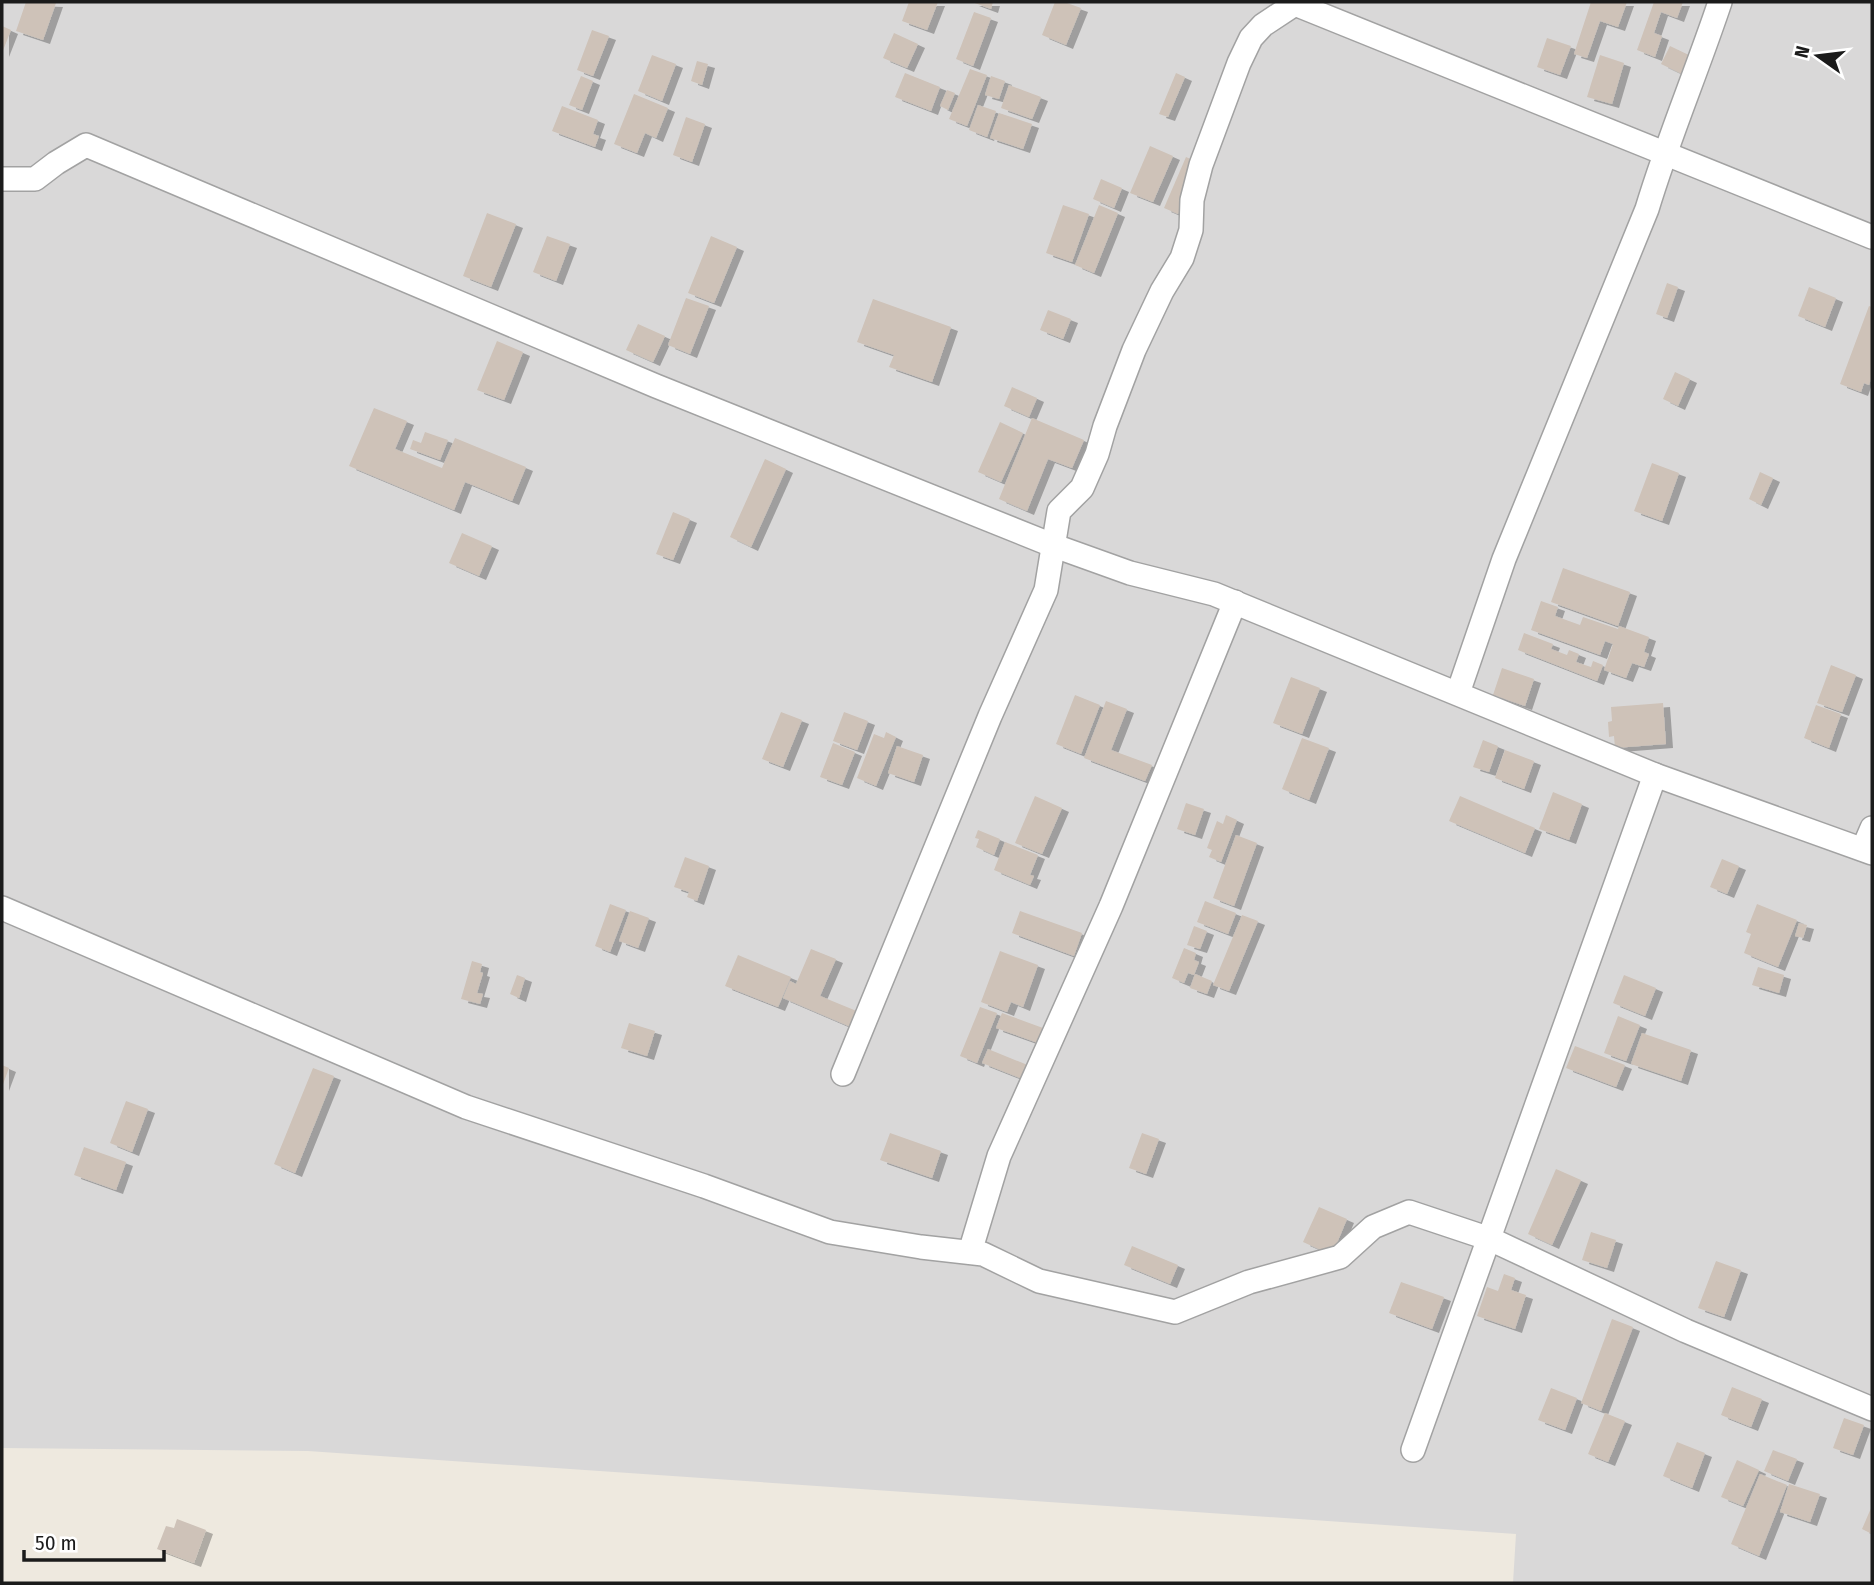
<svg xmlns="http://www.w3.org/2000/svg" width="1874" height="1585" font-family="'Fira Sans Condensed',sans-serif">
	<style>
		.residential { fill: #d9d8d8 }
		.building { fill: #cec2b8; filter: url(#shadow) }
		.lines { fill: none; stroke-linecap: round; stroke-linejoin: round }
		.street-casing { stroke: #a2a2a2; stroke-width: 26 }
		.street { stroke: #fff; stroke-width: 23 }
	</style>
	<defs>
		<filter id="shadow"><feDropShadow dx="7" dy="4" stdDeviation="0" flood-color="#0004"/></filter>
	</defs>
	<rect width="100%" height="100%" fill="#eee9df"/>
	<polygon class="residential" points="2,2 1872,2 1872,1583 1513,1583 1516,1534 308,1451 2,1448"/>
	<g class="building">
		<polygon points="26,2 56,3 43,40 16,31"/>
		<polygon points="909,2 938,2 927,30 902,21"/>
		<polygon points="972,2 993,2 991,9"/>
		<polygon points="1055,2 1064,2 1081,8 1066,45 1042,35"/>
		<polygon points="1591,2 1627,2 1618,27 1600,21 1587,58 1574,54"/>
		<polygon points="1654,2 1683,2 1677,18 1661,12 1654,33 1662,36 1655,57 1637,50"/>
		<polygon points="974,12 991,18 973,66 956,59"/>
		<polygon points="2,26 11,30 2,53"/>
		<polygon points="592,30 609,36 593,76 577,70"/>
		<polygon points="894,33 918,44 907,68 883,58"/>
		<polygon points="1547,38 1571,46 1560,75 1537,67"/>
		<polygon points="1670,46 1693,57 1684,75 1661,64"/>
		<polygon points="652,55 676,64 662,101 638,91"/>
		<polygon points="1600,55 1624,63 1612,104 1587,97"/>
		<polygon points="697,61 708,64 702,85 691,81"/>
		<polygon points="970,69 987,75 967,126 949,119"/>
		<polygon points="905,73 940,87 931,111 895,97"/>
		<polygon points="1176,73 1185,77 1168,117 1159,114"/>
		<polygon points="581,76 593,81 582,110 569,105"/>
		<polygon points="991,76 1005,81 999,99 985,95"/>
		<polygon points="1009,85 1041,97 1032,119 1001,108"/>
		<polygon points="947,90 955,93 948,110 940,106"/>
		<polygon points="634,94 668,108 656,138 645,133 637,153 614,144"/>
		<polygon points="978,105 996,111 987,137 969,130"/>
		<polygon points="562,106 598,120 593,134 599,136 595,147 552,131"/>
		<polygon points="999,113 1032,124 1023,149 990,138"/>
		<polygon points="686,117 705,124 692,162 673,155"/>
		<polygon points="1150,146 1173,156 1153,202 1130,193"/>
		<polygon points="1186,157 1200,163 1178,214 1164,208"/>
		<polygon points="1101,179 1122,188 1114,208 1093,199"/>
		<polygon points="1063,205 1089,214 1072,262 1046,253"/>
		<polygon points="1099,205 1118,213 1094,273 1075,265"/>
		<polygon points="487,213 516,224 491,287 463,276"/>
		<polygon points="547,236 570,244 556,281 533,272"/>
		<polygon points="711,236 737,247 714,303 688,293"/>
		<polygon points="1667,283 1678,287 1667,318 1656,314"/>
		<polygon points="1809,287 1836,298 1825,327 1798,316"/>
		<polygon points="686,298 709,306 690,354 668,345"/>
		<polygon points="873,299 951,327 932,382 889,367 894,355 857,342"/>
		<polygon points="1869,306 1872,307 1872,376 1869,385 1864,383 1861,392 1840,384"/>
		<polygon points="1048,310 1071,319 1063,339 1040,330"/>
		<polygon points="638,324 665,336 653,362 626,350"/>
		<polygon points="497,341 523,352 504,400 477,390"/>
		<polygon points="1675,372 1690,379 1678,406 1663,399"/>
		<polygon points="1012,387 1037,398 1029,417 1004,406"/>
		<polygon points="374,408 407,421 395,449 442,468 455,438 526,467 512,501 465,482 454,510 349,466"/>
		<polygon points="1032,418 1084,440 1072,468 1048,459 1027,511 999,499"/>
		<polygon points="1000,422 1023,433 1001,482 978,472"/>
		<polygon points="425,432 448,440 440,460 410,449 413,440 421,443"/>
		<polygon points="765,459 786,469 751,547 730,537"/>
		<polygon points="1652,463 1679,473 1662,521 1634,511"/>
		<polygon points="1760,472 1773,478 1761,505 1749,499"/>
		<polygon points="673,512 690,519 673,560 656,554"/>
		<polygon points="462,533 492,546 479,576 449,563"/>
		<polygon points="1563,568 1630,592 1618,626 1551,602"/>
		<polygon points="1541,601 1558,607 1555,616 1580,625 1583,617 1618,629 1619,626 1649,637 1644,652 1649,654 1644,667 1632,663 1626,678 1604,670 1613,644 1605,641 1600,655 1531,630"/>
		<polygon points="1524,633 1553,644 1551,649 1567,655 1569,650 1579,654 1576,662 1591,667 1593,661 1603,665 1597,681 1518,650"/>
		<polygon points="1831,665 1856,675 1842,712 1817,703"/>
		<polygon points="1502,668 1534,679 1525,706 1493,695"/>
		<polygon points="1291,677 1320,688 1302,734 1273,723"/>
		<polygon points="1075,695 1100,705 1081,754 1056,744"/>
		<polygon points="1106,701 1127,709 1111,750 1152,765 1145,781 1084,758"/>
		<polygon points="1663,703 1666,744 1615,748 1614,736 1609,737 1608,722 1612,721 1611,707"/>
		<polygon points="1816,705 1841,714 1829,748 1804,738"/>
		<polygon points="781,712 802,720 783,767 762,759"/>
		<polygon points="844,712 868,721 857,750 833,741"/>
		<polygon points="886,732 896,737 876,786 857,778 874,734 884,738"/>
		<polygon points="1302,738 1329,748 1309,800 1282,789"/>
		<polygon points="1483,740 1498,746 1489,772 1473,767"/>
		<polygon points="833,743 855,752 842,785 820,777"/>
		<polygon points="897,746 923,755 914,782 888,773"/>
		<polygon points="1505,750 1534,761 1524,789 1495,778"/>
		<polygon points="1553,792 1582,804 1569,840 1539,829"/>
		<polygon points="1035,796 1062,808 1042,854 1015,843"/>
		<polygon points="1460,796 1535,828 1525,853 1449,821"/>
		<polygon points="1186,803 1204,809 1195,835 1177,829"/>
		<polygon points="1226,815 1237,820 1221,862 1209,857 1212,850 1207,848 1217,821 1223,824"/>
		<polygon points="978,830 1000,839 994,855 976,847 979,839 975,838"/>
		<polygon points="1236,835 1257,843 1234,906 1213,898"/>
		<polygon points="1005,842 1038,855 1030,875 1034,876 1030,885 994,870"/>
		<polygon points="685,857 709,866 697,901 687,897 689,892 674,887"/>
		<polygon points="1722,859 1739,866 1727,894 1710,887"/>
		<polygon points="1205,901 1236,913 1228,934 1197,922"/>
		<polygon points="610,904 626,910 610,952 595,946"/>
		<polygon points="1757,904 1797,920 1778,967 1744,953 1751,934 1746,932"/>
		<polygon points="630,911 649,918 638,948 619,941"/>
		<polygon points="1020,911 1082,933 1074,956 1012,933"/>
		<polygon points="1242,915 1258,921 1229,991 1213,985"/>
		<polygon points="1799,923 1807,925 1803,938 1795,936"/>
		<polygon points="1194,926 1207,931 1200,949 1187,945"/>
		<polygon points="1184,948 1196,953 1194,960 1199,962 1194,975 1188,973 1184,983 1172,978"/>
		<polygon points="811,949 836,959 820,996 859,1012 853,1028 783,998 790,981 796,984"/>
		<polygon points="1000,951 1038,965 1023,1007 1011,1002 1007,1012 981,1002"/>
		<polygon points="738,955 791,977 778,1007 725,986"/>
		<polygon points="472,961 482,964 480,972 483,973 477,993 483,994 480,1004 461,999"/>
		<polygon points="1758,967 1784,975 1779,993 1752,985"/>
		<polygon points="1195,974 1212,981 1207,994 1190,988"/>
		<polygon points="517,975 525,978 519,998 510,994"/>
		<polygon points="1624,975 1656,988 1645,1016 1613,1003"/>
		<polygon points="980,1007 997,1013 977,1063 960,1056"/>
		<polygon points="1002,1013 1043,1028 1038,1043 996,1028"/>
		<polygon points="1618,1016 1640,1025 1626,1061 1604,1053"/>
		<polygon points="629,1023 655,1031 647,1056 621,1048"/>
		<polygon points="1642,1033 1691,1050 1681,1081 1631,1064"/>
		<polygon points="1575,1046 1625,1065 1616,1087 1566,1068"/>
		<polygon points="988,1049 1030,1066 1025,1080 982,1063"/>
		<polygon points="2,1065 9,1068 2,1087"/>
		<polygon points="313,1068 334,1076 295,1173 274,1164"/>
		<polygon points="126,1101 148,1109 132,1152 110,1143"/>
		<polygon points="890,1133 941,1151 932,1178 880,1160"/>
		<polygon points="1142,1133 1159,1139 1146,1174 1129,1168"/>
		<polygon points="84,1147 126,1162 116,1190 74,1175"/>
		<polygon points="1556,1169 1581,1180 1552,1245 1528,1234"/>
		<polygon points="1319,1207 1347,1219 1332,1255 1303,1242"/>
		<polygon points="1591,1232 1616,1240 1607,1268 1582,1260"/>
		<polygon points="1132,1246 1178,1265 1170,1284 1124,1265"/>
		<polygon points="1716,1261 1741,1270 1724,1317 1698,1308"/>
		<polygon points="1504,1274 1515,1278 1511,1290 1526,1295 1515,1329 1477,1316 1487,1287 1498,1291"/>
		<polygon points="1401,1282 1444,1297 1432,1329 1389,1313"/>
		<polygon points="1612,1319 1633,1327 1601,1411 1581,1403"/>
		<polygon points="1732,1387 1762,1399 1751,1427 1721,1415"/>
		<polygon points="1551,1388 1577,1398 1565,1430 1538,1420"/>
		<polygon points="1605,1413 1625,1421 1608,1462 1588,1454"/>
		<polygon points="1844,1418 1864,1425 1853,1455 1833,1448"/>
		<polygon points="1677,1442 1705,1453 1692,1488 1663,1476"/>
		<polygon points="1773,1450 1797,1459 1788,1481 1764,1471"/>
		<polygon points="1737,1460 1759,1470 1743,1506 1721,1497"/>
		<polygon points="1760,1474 1787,1485 1759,1556 1731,1544"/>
		<polygon points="1789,1484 1820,1494 1810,1522 1780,1512"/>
		<polygon points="1872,1506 1872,1534 1862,1529"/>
		<polygon points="177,1519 206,1530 194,1563 157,1549 166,1526 174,1528"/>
	</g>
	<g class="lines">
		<g class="street-casing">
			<g id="street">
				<polyline points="1290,2 1872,237"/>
				<polyline points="2,179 35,179 56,163 86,145 656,386 1052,545 1130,573 1214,594 1655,775 1872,853"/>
				<path d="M1458,693L1504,559L1647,209C1668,139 1697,71 1720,2"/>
				<polyline points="1863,849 1872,828"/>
				<polyline points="2,908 466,1107 704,1186 830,1232 921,1247 983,1254 1039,1281 1175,1312 1249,1282 1340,1257 1373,1227 1409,1212 1490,1239 1686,1331 1872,1409"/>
				<polyline points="843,1074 990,716 1046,590 1059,511 1082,488 1097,454 1105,426 1134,350 1162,291 1182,258 1191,230 1192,200 1201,165 1239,63 1251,38 1263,25 1295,4"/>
				<polyline points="970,1252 999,1156 1111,906 1235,602"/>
				<polyline points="1413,1450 1655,775"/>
			</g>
		</g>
		<use href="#street" class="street"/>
	</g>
	<rect width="1874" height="1585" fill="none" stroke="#1b1b1b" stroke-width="7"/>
	<g transform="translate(1818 56) rotate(284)" stroke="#ffffff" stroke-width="5" paint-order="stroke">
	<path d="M0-5L12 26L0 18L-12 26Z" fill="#1b1b1b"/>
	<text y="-10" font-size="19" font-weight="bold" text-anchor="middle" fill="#1b1b1b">N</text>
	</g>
	<path d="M24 1550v10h140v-10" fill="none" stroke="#1b1b1b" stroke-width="3.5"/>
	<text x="35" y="1550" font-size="21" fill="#1b1b1b" stroke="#ffffff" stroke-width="5" paint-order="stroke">50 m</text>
</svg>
